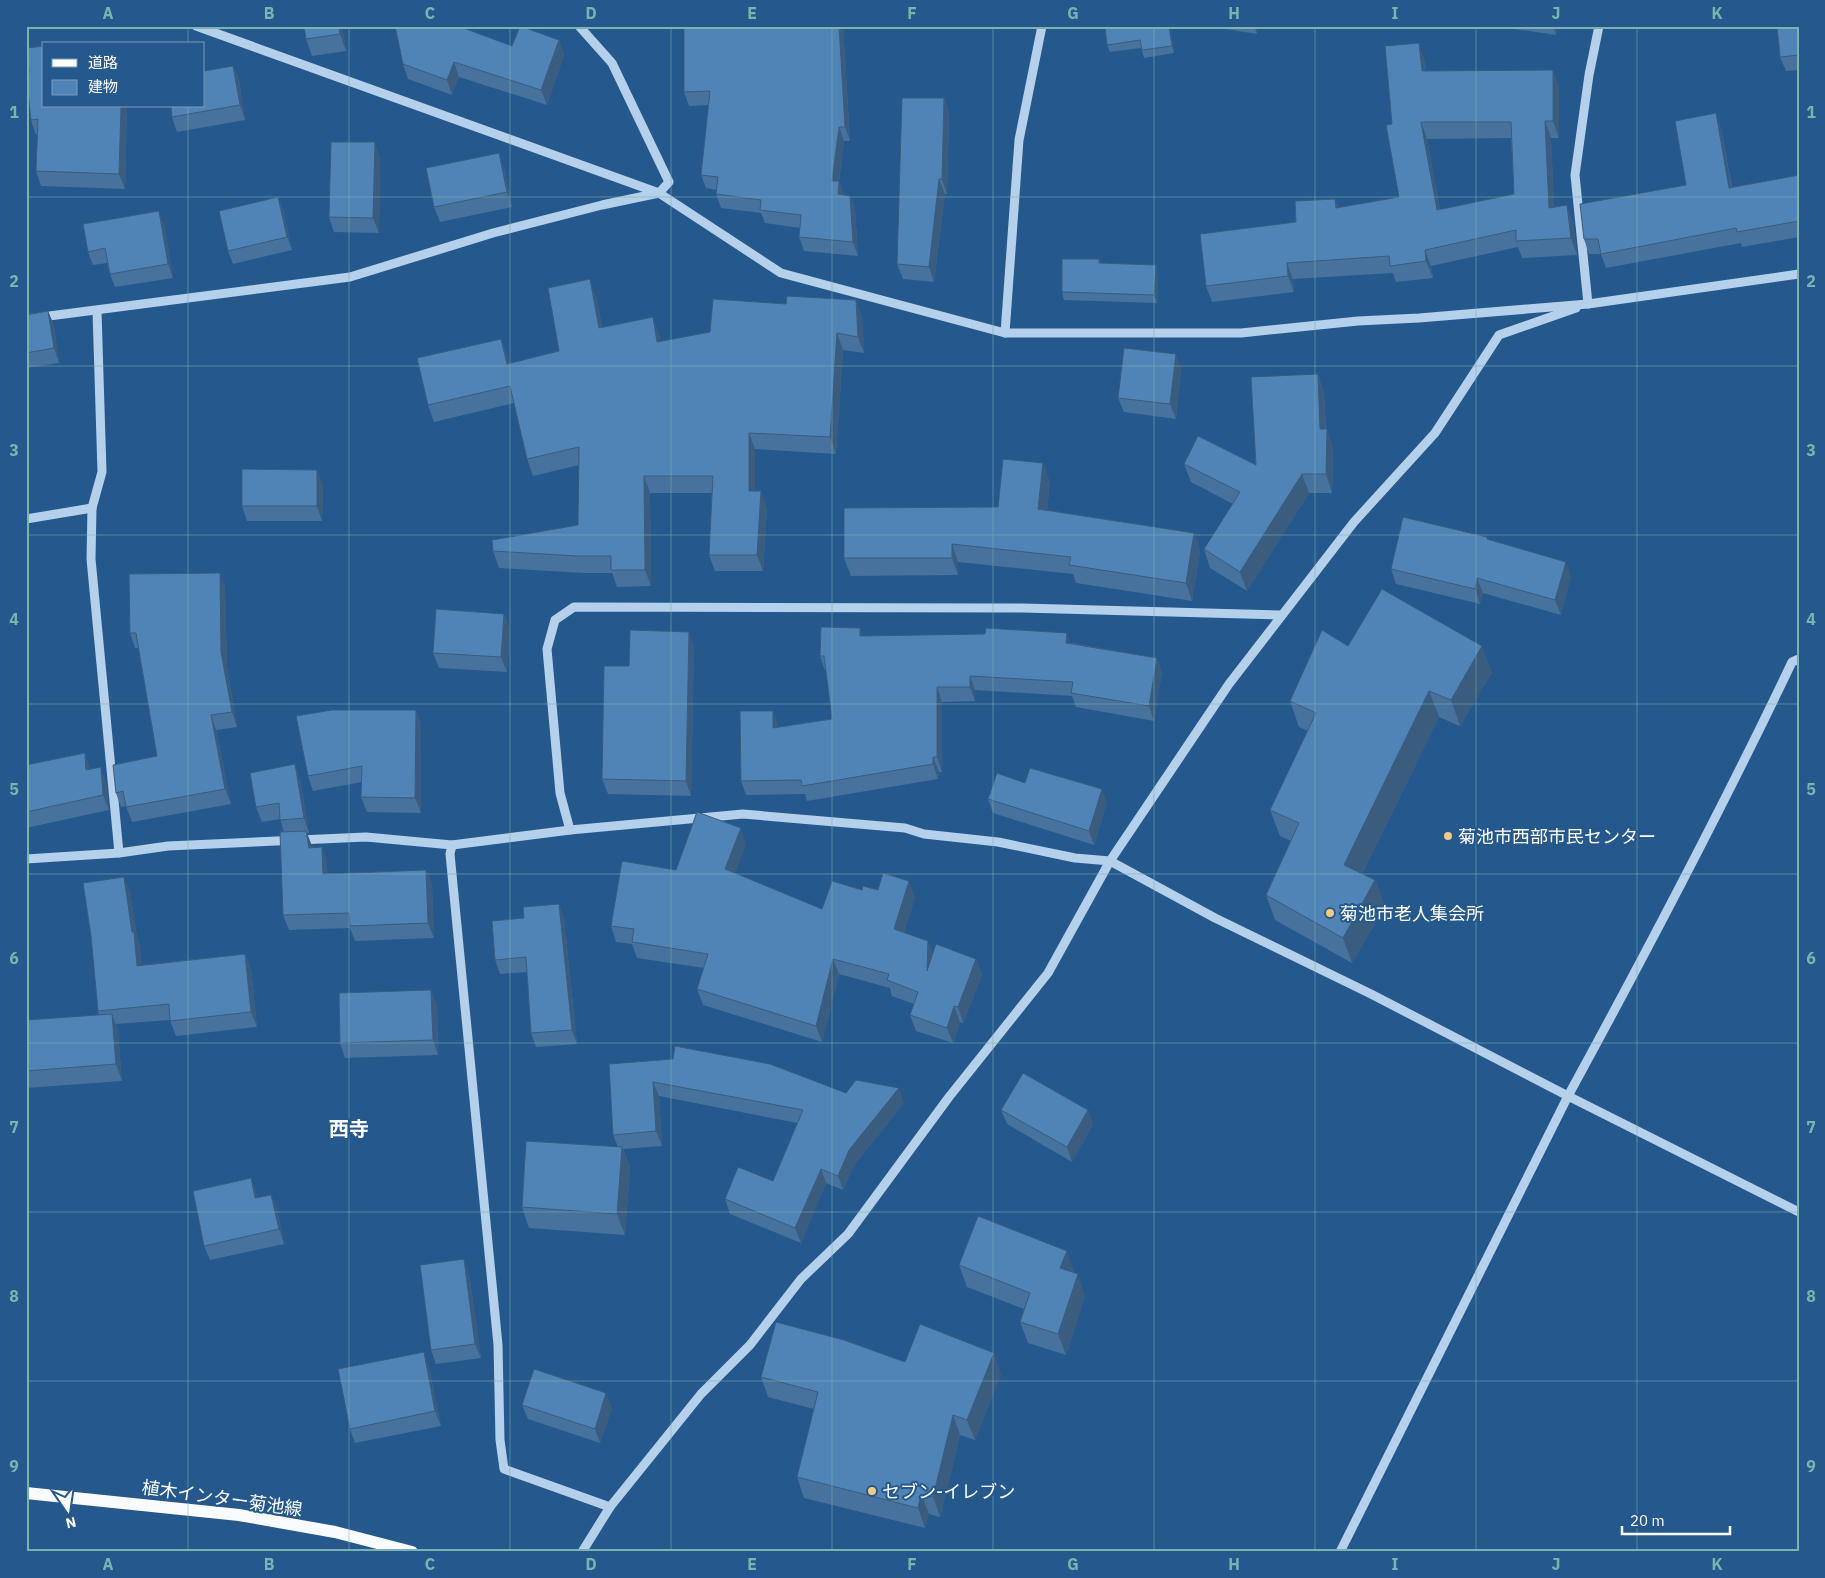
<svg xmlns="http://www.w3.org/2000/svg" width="1825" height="1578" font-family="'IBM Plex Sans','Noto Sans JP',sans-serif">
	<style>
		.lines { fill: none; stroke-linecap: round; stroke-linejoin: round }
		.minor { stroke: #b4d0eb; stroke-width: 9 }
		.major { stroke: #f9fbff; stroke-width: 12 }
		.wall { fill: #46729d; fill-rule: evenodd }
		.shaded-wall { fill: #395c7f }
		.building { fill: #5184b6; stroke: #395c7f; fill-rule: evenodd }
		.grid { fill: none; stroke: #7bb4af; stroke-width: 1; stroke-opacity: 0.55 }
		.poi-dot { fill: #f5ca78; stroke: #25588d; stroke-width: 2 }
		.labels { text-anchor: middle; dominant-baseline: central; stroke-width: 4; stroke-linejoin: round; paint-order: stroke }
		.poi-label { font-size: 18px; fill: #fff; stroke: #25588d; text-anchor: start }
		.street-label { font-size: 18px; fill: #fff; stroke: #25588d }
		.quarter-label { font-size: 20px; font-weight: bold; fill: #fff; stroke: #25588d }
		.neatline { fill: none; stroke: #7bb4af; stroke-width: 2 }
		.grid-label { font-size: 16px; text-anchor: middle; font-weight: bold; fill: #7bb4af }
	</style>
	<rect width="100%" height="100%" fill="#25588d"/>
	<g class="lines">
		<g class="minor">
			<polyline points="196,26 659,193 781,273 1005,333 1241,333 1358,321 1419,318 1588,304 1799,274"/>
			<polyline points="1588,304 1575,175 1589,75 1599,26"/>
			<polyline points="26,319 350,277 493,233 602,205 659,193 669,182 612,63 579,26"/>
			<polyline points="1005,333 1019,140 1042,26"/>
			<polyline points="92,508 102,472 97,311"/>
			<polyline points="26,519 92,508 91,559 119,853"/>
			<polyline points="570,830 560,793 547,649 555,620 574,607 1023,608 1282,615"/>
			<polyline points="452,845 450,854 498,1345 500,1440 504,1469 610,1507"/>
			<polyline points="26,859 119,853 168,846 366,837 452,845 570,830 743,814 905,828 924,834 998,842 1075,858 1110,861 1215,918 1371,994 1568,1096 1799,1212"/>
			<polyline points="582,1552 610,1507 701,1394 750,1345 801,1279 848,1234 949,1097 1048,973 1110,861 1229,684 1354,522 1435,433 1499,335 1576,308"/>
			<path d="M1340,1552L1568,1096C1646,953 1722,809 1792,662L1799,659"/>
		</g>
		<polyline class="major" points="26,1493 239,1515 335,1532 412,1552"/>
	</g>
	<g class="wall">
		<polygon points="342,26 346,51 312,56 306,39"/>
		<polygon points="843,26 850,141 844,141 839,181 844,195 850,196 855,210 858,256 804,251 799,237 800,228 765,223 761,213 721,208 716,194 717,190 706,188 701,175 709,105 689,106 684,92"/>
		<polygon points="1105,26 1170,26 1174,53 1144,58 1141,48 1110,52 1107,45"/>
		<polygon points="1206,26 1258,26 1257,34"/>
		<polygon points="1494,26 1557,26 1556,35"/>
		<polygon points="1799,26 1799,70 1786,71 1780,57"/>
		<polygon points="559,40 564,55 547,105 459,77 452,95 408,79 403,64 512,46"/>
		<path d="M1425,60L1426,71L1559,87V138H1551L1554,207L1573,221L1577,255L1522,258L1518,247L1431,266L1433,278L1396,282L1393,273L1293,279L1294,292L1212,302L1206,286L1296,222L1335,199L1339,208L1399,197ZM1511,138L1514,194L1440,210L1427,139Z"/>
		<polygon points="233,66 239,80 245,120 177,132 172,117"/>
		<polygon points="944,98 949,113 947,194 945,194 934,282 903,279 897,264"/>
		<polygon points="44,106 127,106 125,189 41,186 36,171 38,134 36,135 31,120"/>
		<polygon points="1721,128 1732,187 1799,175 1799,237 1742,247 1741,243 1606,268 1601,254 1589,254 1584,239 1686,185"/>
		<polygon points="380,157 379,233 334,232 329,217"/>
		<polygon points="504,168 512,207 440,222 434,207"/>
		<polygon points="278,197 283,210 292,250 233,264 228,251"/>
		<polygon points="164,224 173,278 115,287 110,274 107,263 93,265 88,252"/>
		<polygon points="1099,259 1101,263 1158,273 1157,303 1064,300 1062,292"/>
		<polygon points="596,296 602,327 659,334 660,341 862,316 864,353 843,350 836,454 755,449 755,491 767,508 763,571 715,571 709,555 712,493 650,493 651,586 617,587 612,573 583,573 499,568 493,551 578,525 579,465 533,476 527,459 514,403 434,422 428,405 501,339 507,356 509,364 559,351"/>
		<polygon points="48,311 54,326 59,363 26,368 26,315"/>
		<polygon points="1181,369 1176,419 1124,412 1118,398"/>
		<polygon points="1318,374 1324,393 1326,429 1333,448 1332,493 1309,493 1247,591 1210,568 1204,549 1233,504 1191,482 1184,464 1256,465"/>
		<polygon points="1050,481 1047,510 1194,533 1200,551 1192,601 1076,583 1073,574 958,562 958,575 851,576 844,558 998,507"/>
		<polygon points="323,485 322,521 247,521 242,506"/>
		<polygon points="1487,537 1488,540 1571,576 1561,615 1483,593 1480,604 1396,584 1391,569"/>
		<polygon points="220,573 225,588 227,667 237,727 216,730 231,804 132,822 126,806 121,807 116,793 157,756 138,648 135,648 130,633"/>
		<polygon points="510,628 507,672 439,668 433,653"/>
		<polygon points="860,628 863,636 1071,643 1157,658 1162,672 1154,721 1076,707 1072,696 975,690 975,701 942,702 942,772 939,772 938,779 807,801 805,794 746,795 741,781 778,725 778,727 832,719 826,671 825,671 820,656"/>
		<polygon points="1348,646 1492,672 1460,726 1439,717 1362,874 1375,880 1385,906 1352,963 1275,920 1266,895 1291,841 1280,836 1270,810 1308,731 1299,727 1290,701"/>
		<polygon points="694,647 691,796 608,794 602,779 629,666"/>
		<polygon points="416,710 421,725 421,813 367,812 361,797 362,782 313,791 308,776"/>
		<polygon points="85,753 90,769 106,782 109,810 26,828 26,765"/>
		<polygon points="300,779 309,833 307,833 312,847 322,847 327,862 327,874 426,870 432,885 434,938 355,941 350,928 289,930 283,915 284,832 280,819 262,822 256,807"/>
		<polygon points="1025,783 1107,802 1094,845 993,813 988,799"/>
		<polygon points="746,844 735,873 822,909 862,890 878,890 915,897 904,932 933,954 976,959 982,975 963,1023 960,1022 953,1043 916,1031 910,1015 914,1004 892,996 890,988 839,974 822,1042 703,1005 697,989 704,968 637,958 632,944 616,942 611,926 676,870"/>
		<polygon points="130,892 137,938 140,946 141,965 245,954 251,969 257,1027 176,1036 170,1020 116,1024 118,1031 122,1081 26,1088 26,1020 99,1015 98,1011"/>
		<polygon points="559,904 564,918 577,1044 536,1047 531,1033 527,972 500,974 495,960"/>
		<polygon points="437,1005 438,1055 345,1058 340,1043"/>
		<polygon points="609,1064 846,1093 904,1103 854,1165 843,1190 826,1183 801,1243 730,1214 725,1199 773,1181 797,1123 659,1096 662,1146 623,1149 630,1168 625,1235 529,1228 522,1207 618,1147 613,1135"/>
		<polygon points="1001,1110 1088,1110 1093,1125 1072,1162 1007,1124"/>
		<polygon points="256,1193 257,1198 271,1195 277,1209 284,1244 210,1260 204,1246"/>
		<polygon points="959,1265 1085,1296 1066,1355 1028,1343 1020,1322 1024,1309 967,1287"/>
		<polygon points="469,1274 481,1358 436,1364 431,1350"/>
		<polygon points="905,1362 1001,1374 975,1440 960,1435 940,1517 929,1514 925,1528 804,1498 797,1477 814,1409 768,1397 761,1377"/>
		<polygon points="429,1367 441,1426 355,1443 350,1429"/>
		<polygon points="522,1405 612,1408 600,1443 528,1419"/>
	</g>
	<g class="shaded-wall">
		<polygon points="339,26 342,26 346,51 340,34"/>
		<polygon points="839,26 843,26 850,141 845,127"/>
		<polygon points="1169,26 1170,26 1174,53 1172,46"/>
		<polygon points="1254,26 1258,26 1257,34"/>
		<polygon points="1553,26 1557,26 1556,35"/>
		<polygon points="559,40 564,55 547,105 541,90"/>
		<polygon points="1419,43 1425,60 1428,88 1422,71"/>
		<polygon points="454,62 459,77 452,95 447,80"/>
		<polygon points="233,66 239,80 245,120 240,105"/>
		<polygon points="1553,70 1559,87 1559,138 1553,121"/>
		<polygon points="944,98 949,113 947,194 942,179"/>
		<polygon points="121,106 127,106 125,189 119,174"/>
		<polygon points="1716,113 1721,128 1734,203 1729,188"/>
		<polygon points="1545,121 1551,138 1555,225 1549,208"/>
		<polygon points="1421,122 1427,139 1443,227 1437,210"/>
		<polygon points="839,127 844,141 837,194 832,181"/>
		<polygon points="375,142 380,157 379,233 373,218"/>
		<polygon points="499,153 504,168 512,207 507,192"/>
		<polygon points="939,179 945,194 934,282 929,267"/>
		<polygon points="839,181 844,195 838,194"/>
		<polygon points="850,196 855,210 858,256 853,242"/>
		<polygon points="278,197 283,210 292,250 287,237"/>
		<polygon points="1335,199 1341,215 1336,208"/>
		<polygon points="1567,205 1573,221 1577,255 1571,238"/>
		<polygon points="159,211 164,224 173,278 168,264"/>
		<polygon points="1425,250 1431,266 1433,278 1426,261"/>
		<polygon points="1287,263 1293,279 1294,292 1288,276"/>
		<polygon points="1156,265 1158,273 1157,303 1154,295"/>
		<polygon points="590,279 596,296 605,345 599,328"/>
		<polygon points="856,300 862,316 864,353 858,337"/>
		<polygon points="48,311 54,326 59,363 54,348"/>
		<polygon points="653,317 659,334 663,358 657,342"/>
		<polygon points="837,333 843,350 836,454 830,437"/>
		<polygon points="501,339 507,356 513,381 507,364"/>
		<polygon points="1176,354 1181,369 1176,419 1170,404"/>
		<polygon points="1318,374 1324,393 1326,436 1327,429 1333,448 1332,493 1326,474 1320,429"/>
		<polygon points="749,433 755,449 755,507 749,491"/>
		<polygon points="1043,463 1050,481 1045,527 1038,509"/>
		<polygon points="317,470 323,485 322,521 317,506"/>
		<polygon points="1302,474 1309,493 1247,591 1240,572"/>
		<polygon points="644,476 650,493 651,586 645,570"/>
		<polygon points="761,491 767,508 763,571 757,555"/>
		<polygon points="1194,533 1200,551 1192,601 1186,583"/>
		<polygon points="952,544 958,562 958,575 952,558"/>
		<polygon points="1566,562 1571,576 1561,615 1555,600"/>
		<polygon points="220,573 225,588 227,667 237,727 232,712 221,652"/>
		<polygon points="1477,578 1483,593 1480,604 1475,589"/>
		<polygon points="504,614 510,628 507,672 501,657"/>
		<polygon points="860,628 866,642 860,636"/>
		<polygon points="689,632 694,647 691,796 686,781"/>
		<polygon points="1067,633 1072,648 1066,643"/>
		<polygon points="1482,646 1492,672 1460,726 1451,700"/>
		<polygon points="1157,658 1162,672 1154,721 1149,706"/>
		<polygon points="970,676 975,690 975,701 970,687"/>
		<polygon points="937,687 942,702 942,772 937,757"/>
		<polygon points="1429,691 1439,717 1354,890 1344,865"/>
		<polygon points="416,710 421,725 421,813 415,798"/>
		<polygon points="773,711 778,725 778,742 773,728"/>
		<polygon points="211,715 216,730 231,804 225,789"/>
		<polygon points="85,753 90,767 92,785 86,770"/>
		<polygon points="933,757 939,772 938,779 933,764"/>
		<polygon points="295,764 300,779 309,833 304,818"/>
		<polygon points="101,767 106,782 109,810 103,795"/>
		<polygon points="1102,789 1107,802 1094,845 1089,831"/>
		<polygon points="741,828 746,844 731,885 725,869"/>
		<polygon points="306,831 312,846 314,862 309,848"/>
		<polygon points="322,847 327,862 328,889 323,874"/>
		<polygon points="426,870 432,885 434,938 428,923"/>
		<polygon points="124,877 130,892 137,938 140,946 143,981 137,966"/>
		<polygon points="1375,880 1385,906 1352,963 1343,938"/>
		<polygon points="909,881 915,897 900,944 894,929"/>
		<polygon points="559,904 564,918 577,1044 572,1030"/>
		<polygon points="928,941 934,957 927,971"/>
		<polygon points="245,954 251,969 257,1027 251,1012"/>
		<polygon points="833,959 839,974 822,1042 816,1026"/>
		<polygon points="976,959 982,975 963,1023 958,1007"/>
		<polygon points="431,990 437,1005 438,1055 433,1040"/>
		<polygon points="954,1006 960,1022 953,1043 947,1028"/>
		<polygon points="112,1014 118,1031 122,1081 116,1064"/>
		<polygon points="653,1082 659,1096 662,1146 656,1131"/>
		<polygon points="899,1088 904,1103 854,1165 843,1190 838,1176 849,1150"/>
		<polygon points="1088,1110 1093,1125 1072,1162 1067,1147"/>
		<polygon points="622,1147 630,1168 625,1235 617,1214"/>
		<polygon points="821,1169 826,1183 801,1243 795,1228"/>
		<polygon points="251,1178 256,1193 260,1213 255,1198"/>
		<polygon points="271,1195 277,1209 284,1244 279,1229"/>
		<polygon points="1067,1251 1075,1273 1060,1268"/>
		<polygon points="464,1259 469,1274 481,1358 475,1344"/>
		<polygon points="1078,1274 1085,1296 1066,1355 1058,1334"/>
		<polygon points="424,1352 429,1367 441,1426 435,1411"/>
		<polygon points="994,1353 1001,1374 975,1440 967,1420"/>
		<polygon points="606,1393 612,1408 600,1443 595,1429"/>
		<polygon points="953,1415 960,1435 940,1517 933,1497"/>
		<polygon points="921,1494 929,1514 925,1528 918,1508"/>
	</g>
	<g class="building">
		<polygon points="304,26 339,26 340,34 306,39"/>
		<polygon points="395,26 458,26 512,46 520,26 559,40 541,90 454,62 447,80 403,64"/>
		<polygon points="684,26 839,26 845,127 839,127 832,181 839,181 838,194 850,196 853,242 799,237 801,215 760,210 761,200 716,194 718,177 701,175 710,91 684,92"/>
		<polygon points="1105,26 1169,26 1172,46 1142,50 1140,40 1107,45"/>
		<polygon points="1777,26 1799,26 1799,55 1780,57"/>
		<path d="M1419,43L1422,71L1553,70V121H1545L1549,208L1567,205L1571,238L1516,241V230L1425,250L1426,261L1390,266L1389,256L1287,263L1288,276L1206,286L1200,234L1296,222L1295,201L1335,199L1336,208L1399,197L1386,125L1392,124L1385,46ZM1421,122H1511L1514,194L1437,210Z"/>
		<polygon points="44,46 44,106 121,106 119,174 36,171 38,119 31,120 26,74 29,73 27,48"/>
		<polygon points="233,66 240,105 172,117 171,106 204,106 204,71"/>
		<polygon points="902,98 944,98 942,179 939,179 929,267 897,264"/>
		<polygon points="1716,113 1729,188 1799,175 1799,221 1737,232 1736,228 1601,254 1598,239 1584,239 1580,204 1686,185 1675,121"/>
		<polygon points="331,142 375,142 373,218 329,217"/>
		<polygon points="499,153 507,192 434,207 426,168"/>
		<polygon points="278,197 287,237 228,251 219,211"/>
		<polygon points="159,211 168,264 110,274 105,248 88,252 83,224"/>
		<polygon points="1062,259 1099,259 1099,263 1156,265 1154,295 1062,292"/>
		<polygon points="590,279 599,328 653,317 657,342 710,332 713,299 786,304 787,296 856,300 858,337 837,333 830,437 749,433 749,491 761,491 757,555 709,555 713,476 644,476 645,570 611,570 611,556 577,556 493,551 492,540 578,525 579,447 527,459 510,386 428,405 417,358 501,339 507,364 559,351 548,288"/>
		<polygon points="48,311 54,348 26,353 26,315"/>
		<polygon points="1124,348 1176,354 1170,404 1118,398"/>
		<polygon points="1318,374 1320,429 1327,429 1326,474 1302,474 1240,572 1204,549 1240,492 1184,464 1198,436 1256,465 1251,377"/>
		<polygon points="1003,459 1043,463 1038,509 1194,533 1186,583 1069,565 1071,557 952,544 952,558 844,558 844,508 998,507"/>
		<polygon points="242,469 317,470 317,506 242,506"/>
		<polygon points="1403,517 1487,537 1487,539 1566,562 1555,600 1477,578 1475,589 1391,569"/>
		<polygon points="220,573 221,652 232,712 211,715 225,789 126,807 123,791 116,793 113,765 157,756 136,633 130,633 129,574"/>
		<polygon points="1382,589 1482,646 1451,700 1429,691 1344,865 1375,880 1343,938 1266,895 1299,823 1270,810 1316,713 1290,701 1322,630 1348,646"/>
		<polygon points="436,609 504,614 501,657 433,653"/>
		<polygon points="821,627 860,628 860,636 985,634 986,628 1067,633 1066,643 1157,658 1149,706 1071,693 1073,682 970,676 970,687 937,687 937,757 933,757 933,764 802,786 801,780 741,781 740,711 773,711 773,728 832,719 824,656 820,656"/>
		<polygon points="630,630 689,632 686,781 602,779 604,666 629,666"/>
		<polygon points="332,710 416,710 415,798 361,797 362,766 308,776 296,716"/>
		<polygon points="85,753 86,770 101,767 103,795 26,812 26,765"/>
		<polygon points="295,764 304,818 280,820 279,803 256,807 250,773"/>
		<polygon points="1030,768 1102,789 1089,831 988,799 997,773 1025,783"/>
		<polygon points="697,812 741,828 725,869 822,909 832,881 862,890 863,886 878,890 883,873 909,881 894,929 928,941 927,971 936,944 976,959 958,1007 954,1006 947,1028 910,1015 918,992 887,980 889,974 833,959 816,1026 697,989 708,954 632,942 634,929 611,926 622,861 676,870"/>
		<polygon points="306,831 309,848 322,847 323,874 426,870 428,923 350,926 349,913 283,915 280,832"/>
		<polygon points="124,877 132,932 134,932 137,966 245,954 251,1012 170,1021 169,1004 98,1011 91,936 83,883"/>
		<polygon points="559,904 572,1030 531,1033 526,957 495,960 492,921 524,918 523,907"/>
		<polygon points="431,990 433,1040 340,1043 339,993"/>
		<polygon points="112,1014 116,1064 26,1071 26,1020"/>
		<polygon points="675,1046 770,1064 846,1093 856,1080 899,1088 849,1150 838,1176 821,1169 795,1228 725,1199 738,1167 773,1181 803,1110 653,1082 656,1131 613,1135 609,1064 673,1059"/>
		<polygon points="1023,1073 1088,1110 1067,1147 1001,1110"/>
		<polygon points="526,1141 622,1147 617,1214 522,1207"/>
		<polygon points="251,1178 255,1198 271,1195 279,1229 204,1246 193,1191"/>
		<polygon points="978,1216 1067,1251 1060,1268 1078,1274 1058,1334 1020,1322 1030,1293 959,1265"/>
		<polygon points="464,1259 475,1344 431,1350 420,1265"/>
		<polygon points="776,1322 844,1340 905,1362 920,1324 994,1353 967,1420 953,1415 933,1497 921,1494 918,1508 797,1477 818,1392 761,1377"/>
		<polygon points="424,1352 435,1411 350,1429 338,1369"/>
		<polygon points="534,1369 606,1393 595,1429 522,1405"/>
	</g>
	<path class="grid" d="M188,26V44M349,26V1552M510,26V1552M671,26V1552M832,26V1552M993,26V1552M1154,26V1552M1315,26V1552M1476,26V1552M1637,26V1552M188,106V1552M26,197H1799M26,366H1799M26,535H1799M26,704H1799M26,874H1799M26,1043H1799M26,1212H1799M26,1381H1799"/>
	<g class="poi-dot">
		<circle cx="1448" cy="836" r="5"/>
		<circle cx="1330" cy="913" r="5"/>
		<circle cx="872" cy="1491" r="5"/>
	</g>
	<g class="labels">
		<g class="poi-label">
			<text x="1458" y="836">菊池市西部市民センター</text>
			<text x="1340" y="913">菊池市老人集会所</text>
			<text x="882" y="1491">セブン-イレブン</text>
		</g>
		<g class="street-label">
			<text transform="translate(222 1498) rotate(8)">植木インター菊池線</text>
		</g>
		<g class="quarter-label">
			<text x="349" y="1128">西寺</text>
		</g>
	</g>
	<rect width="1825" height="1578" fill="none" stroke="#25588d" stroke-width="55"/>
	<rect x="42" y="42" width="162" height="65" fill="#25588d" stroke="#7c9bbb"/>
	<rect x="52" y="59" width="25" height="8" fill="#f9fbff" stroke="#7c9bbb"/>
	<text x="88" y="68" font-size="15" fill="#ffffff">道路</text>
	<rect x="52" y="80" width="25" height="15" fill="#5184b6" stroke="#7c9bbb"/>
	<text x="88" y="92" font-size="15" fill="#ffffff">建物</text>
	<g transform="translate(68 1510) rotate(167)" stroke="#25588d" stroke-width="4" paint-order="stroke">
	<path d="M0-4L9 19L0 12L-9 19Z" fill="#ffffff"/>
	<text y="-8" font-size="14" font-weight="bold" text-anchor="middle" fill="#ffffff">N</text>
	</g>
	<path d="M1622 1526v8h108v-8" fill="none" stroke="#ffffff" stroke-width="2.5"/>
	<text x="1630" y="1526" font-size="15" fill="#ffffff" stroke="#25588d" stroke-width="4" paint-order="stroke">20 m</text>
	<rect x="28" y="28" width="1770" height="1522" class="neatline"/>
	<g class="grid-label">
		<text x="108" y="19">A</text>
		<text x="269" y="19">B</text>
		<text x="430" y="19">C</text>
		<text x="591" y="19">D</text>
		<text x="752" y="19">E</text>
		<text x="912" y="19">F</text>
		<text x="1073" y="19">G</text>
		<text x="1234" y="19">H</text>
		<text x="1395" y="19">I</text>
		<text x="1556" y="19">J</text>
		<text x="1717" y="19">K</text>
		<text x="14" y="118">1</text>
		<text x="1811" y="118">1</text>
		<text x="14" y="287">2</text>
		<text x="1811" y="287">2</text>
		<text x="14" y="456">3</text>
		<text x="1811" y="456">3</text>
		<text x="14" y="625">4</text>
		<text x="1811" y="625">4</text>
		<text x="14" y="795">5</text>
		<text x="1811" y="795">5</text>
		<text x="14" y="964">6</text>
		<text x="1811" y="964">6</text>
		<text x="14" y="1133">7</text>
		<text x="1811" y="1133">7</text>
		<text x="14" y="1302">8</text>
		<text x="1811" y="1302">8</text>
		<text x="14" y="1472">9</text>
		<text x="1811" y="1472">9</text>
		<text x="108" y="1570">A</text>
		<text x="269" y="1570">B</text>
		<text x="430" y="1570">C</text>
		<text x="591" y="1570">D</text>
		<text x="752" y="1570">E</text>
		<text x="912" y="1570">F</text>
		<text x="1073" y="1570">G</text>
		<text x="1234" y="1570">H</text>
		<text x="1395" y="1570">I</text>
		<text x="1556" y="1570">J</text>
		<text x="1717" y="1570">K</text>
	</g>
</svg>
